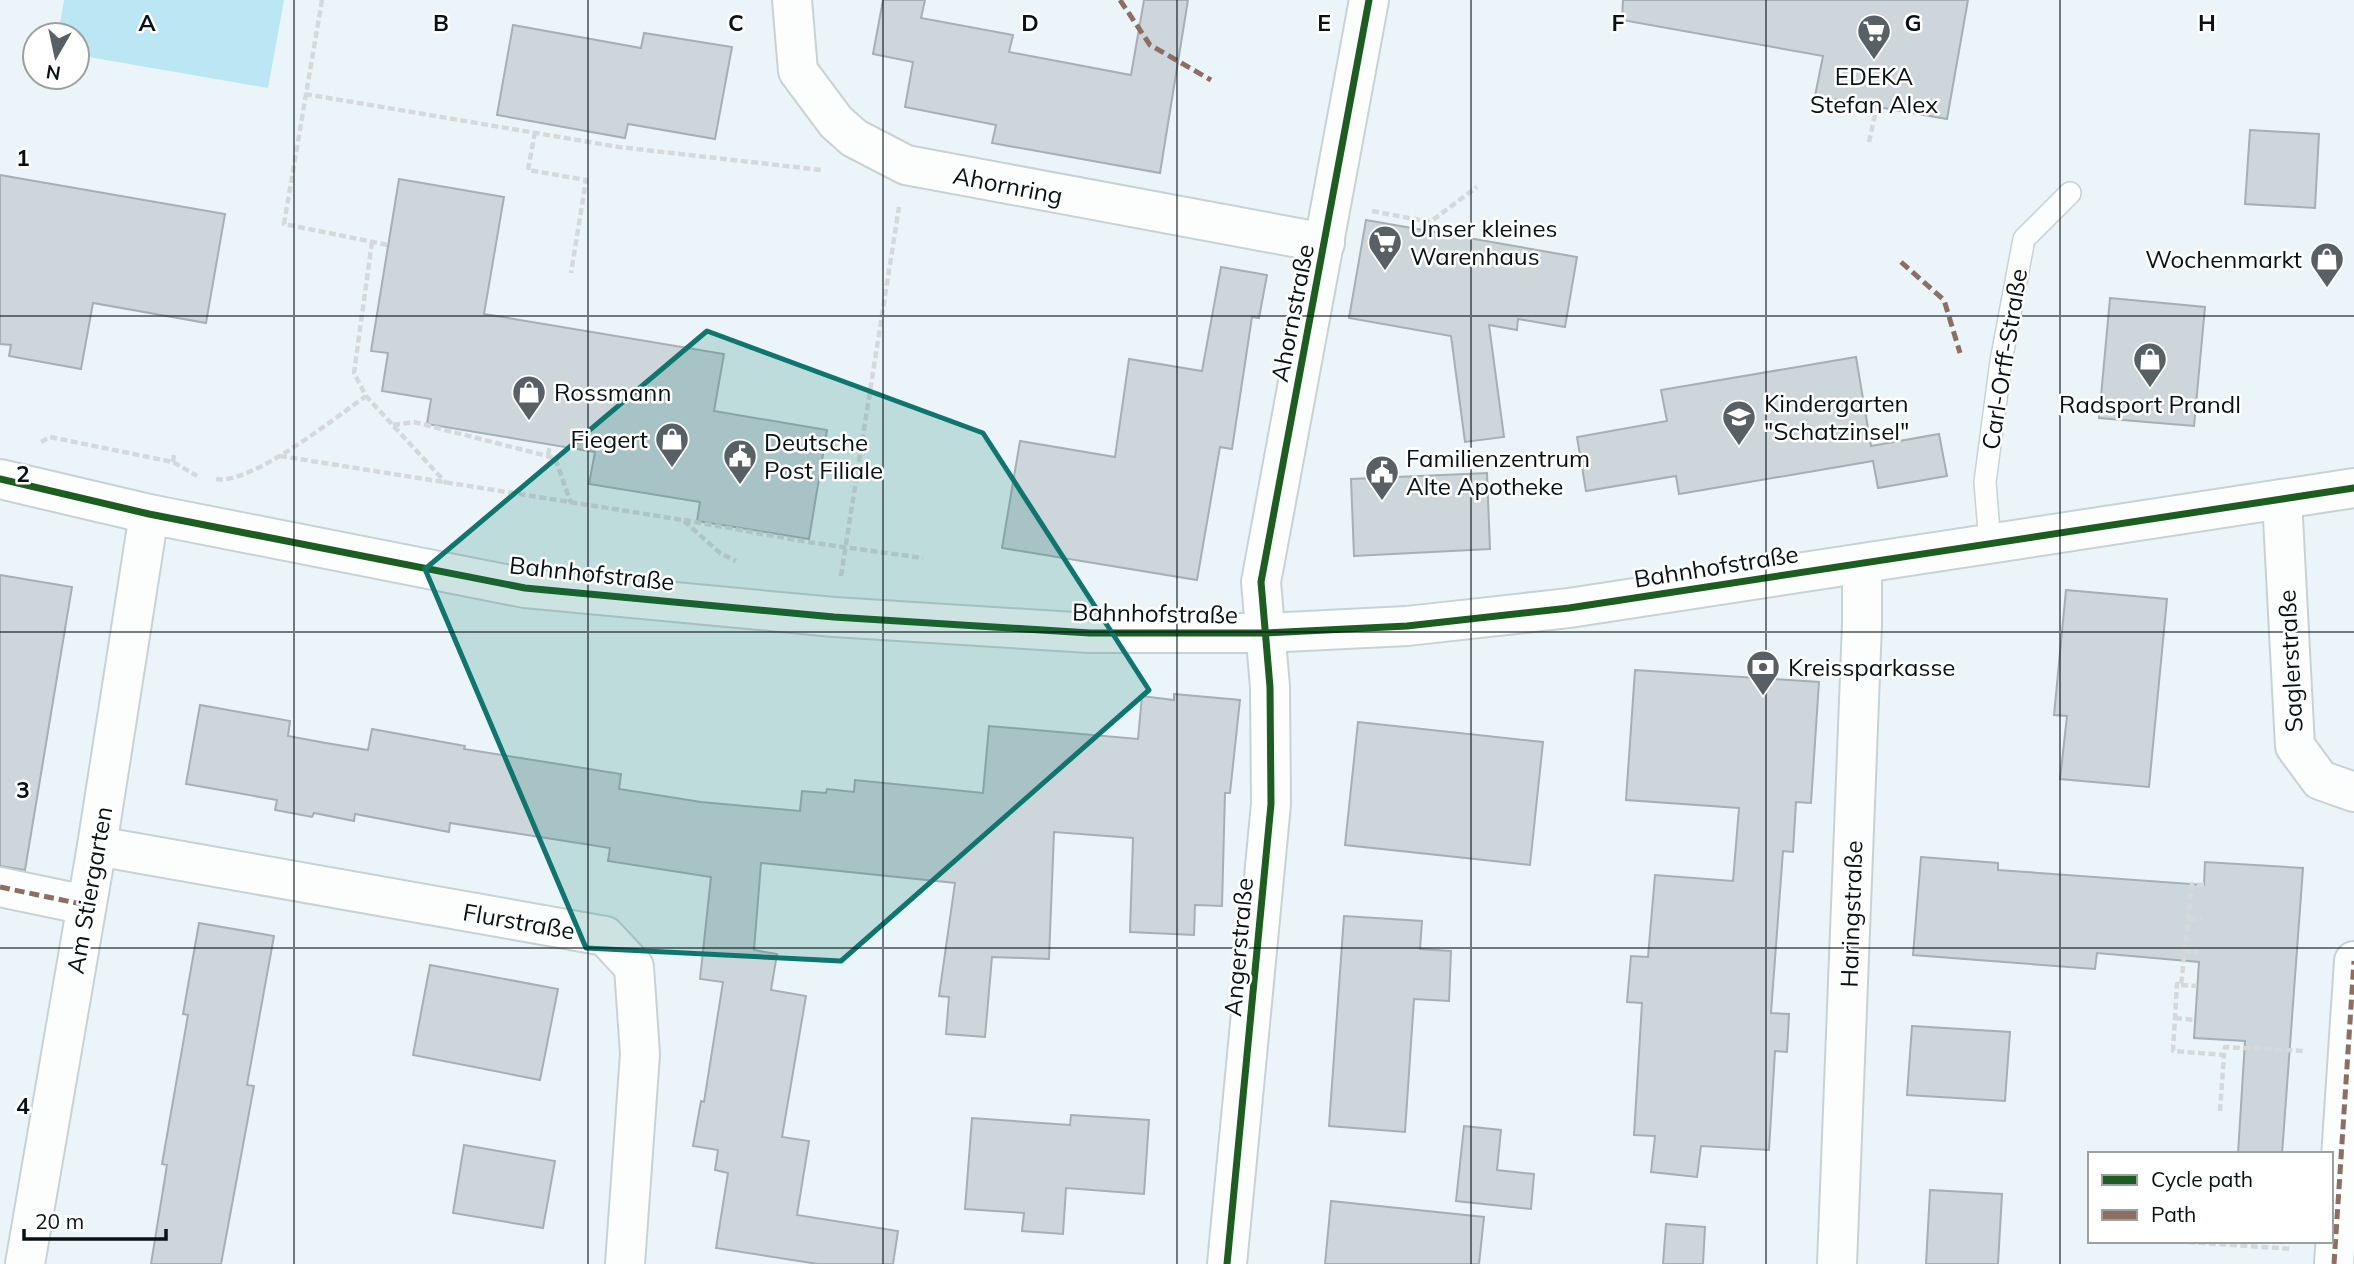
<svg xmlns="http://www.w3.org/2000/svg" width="2354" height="1264" font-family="Mulish,sans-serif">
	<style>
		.green { fill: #bbe6f4 }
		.building { fill: #cdd6db; stroke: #a6afb4; stroke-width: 2 }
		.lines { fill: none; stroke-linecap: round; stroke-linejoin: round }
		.lane-casing { stroke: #c7d2d5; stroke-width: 24 }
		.street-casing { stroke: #c7d2d5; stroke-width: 42 }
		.secondary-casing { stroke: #c7d2d5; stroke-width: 42 }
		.path { stroke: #d6d9da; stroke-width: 4.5; stroke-dasharray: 7 3.5; stroke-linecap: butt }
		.lane { stroke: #fcfefe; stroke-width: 21 }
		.street { stroke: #fcfefe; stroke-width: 38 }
		.secondary { stroke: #fcfefe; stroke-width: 38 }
		.quiet { stroke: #8d6e63; stroke-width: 5; stroke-dasharray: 10 5; stroke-linecap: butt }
		.cycleway-casing { stroke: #fff; stroke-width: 11 }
		.cycleway { stroke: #1b5e20; stroke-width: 7 }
		.marked { fill: #0f766e; fill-opacity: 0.2; stroke: #0f766e; stroke-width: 5; stroke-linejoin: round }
		.grid { fill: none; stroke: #071215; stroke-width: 2; stroke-opacity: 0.55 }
		.labels { text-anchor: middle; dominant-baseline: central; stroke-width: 5; stroke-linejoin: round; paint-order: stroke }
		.poi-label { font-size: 24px; fill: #071215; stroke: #fff; text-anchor: start }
		.street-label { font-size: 24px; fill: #071215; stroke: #fff }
		.grid-label { font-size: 23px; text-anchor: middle; font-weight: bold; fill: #071215; stroke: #fff; stroke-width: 5; stroke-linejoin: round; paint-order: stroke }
	</style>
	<rect width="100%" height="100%" fill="#ebf5f9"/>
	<polygon class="green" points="64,0 284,0 268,88 77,55 77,35 58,35"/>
	<g class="building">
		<polygon points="883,0 925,0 921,18 1013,35 1009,52 1131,75 1144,0 1188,0 1160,173 992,143 996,125 905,107 913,62 873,54"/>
		<polygon points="1623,0 1968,0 1947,119 1815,96 1823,56 1622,20"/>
		<polygon points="513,25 641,48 644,33 732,47 715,139 628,124 625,138 497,115"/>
		<polygon points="2250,130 2319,134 2315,208 2245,204"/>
		<polygon points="0,175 225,214 206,323 93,303 81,369 9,356 11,345 0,344"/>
		<polygon points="399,179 504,197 484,314 724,354 714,411 827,430 809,539 697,521 700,502 589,484 595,452 427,424 431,399 382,391 388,353 371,351"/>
		<polygon points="1366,220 1577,257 1565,327 1518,319 1517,330 1489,325 1504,437 1465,442 1451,336 1349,318"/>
		<polygon points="1221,267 1267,275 1259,318 1252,317 1232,449 1220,447 1197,580 1002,548 1020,441 1115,457 1129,359 1202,371"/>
		<polygon points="2110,298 2205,307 2194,426 2099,418"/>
		<polygon points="1856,357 1871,446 1939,434 1947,476 1878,488 1873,461 1679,494 1676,476 1586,491 1577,437 1667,421 1661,390"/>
		<polygon points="1487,473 1490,549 1354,556 1351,479"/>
		<polygon points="0,575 72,587 25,870 0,866"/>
		<polygon points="2066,590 2167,599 2149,787 2060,779 2067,716 2054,715"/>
		<polygon points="1635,670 1819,682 1811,803 1796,802 1793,852 1783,851 1771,1013 1789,1014 1787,1052 1775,1051 1769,1150 1701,1146 1697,1177 1651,1172 1655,1136 1634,1135 1642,1003 1627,1002 1631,956 1648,957 1655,875 1733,881 1739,808 1626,800"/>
		<polygon points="1174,694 1240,700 1230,793 1225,793 1222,906 1195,905 1194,935 1130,932 1133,838 1054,832 1049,959 992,957 985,1037 946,1034 949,997 939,996 955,883 761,863 754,950 777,954 771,990 806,996 782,1137 809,1141 797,1215 898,1231 893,1264 818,1264 716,1248 728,1173 715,1170 718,1150 693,1146 701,1101 704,1102 723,982 700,979 711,877 608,861 610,848 450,823 449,832 355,814 354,821 314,813 312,817 275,810 277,800 186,784 200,705 290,721 288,736 326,743 368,750 372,729 465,746 464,749 621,774 619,789 701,802 800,811 802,791 826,793 827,789 854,792 855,780 983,793 989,726 1138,739 1142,696 1174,700"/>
		<polygon points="1358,722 1543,742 1530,865 1345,845"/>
		<polygon points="1921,857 1998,863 1998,870 2204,885 2205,862 2303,868 2282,1154 2238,1154 2245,1041 2194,1038 2199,962 2097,953 2095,969 1913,955"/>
		<polygon points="1344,916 1422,921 1420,949 1451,951 1449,1001 1414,999 1405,1132 1329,1126"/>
		<polygon points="199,923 274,936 247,1085 254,1086 221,1264 151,1264 167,1165 162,1164 188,1015 183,1014"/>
		<polygon points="430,965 558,989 540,1080 413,1055"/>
		<polygon points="1912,1026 2010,1032 2005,1101 1907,1095"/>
		<polygon points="1071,1115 1149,1120 1144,1194 1066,1188 1063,1234 1022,1231 1024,1213 965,1209 972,1118 1070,1125"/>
		<polygon points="1464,1126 1501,1130 1497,1170 1534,1174 1531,1209 1456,1201"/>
		<polygon points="464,1145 555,1161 543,1228 453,1213"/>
		<polygon points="1930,1190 2002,1194 1998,1264 1926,1264"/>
		<polygon points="1331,1201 1484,1217 1479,1264 1325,1264"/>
		<polygon points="1666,1224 1705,1227 1703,1264 1663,1264"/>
	</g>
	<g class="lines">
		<g class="lane-casing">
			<polyline id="lane" points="1990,544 1985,482 2001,361 2024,239 2070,193"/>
		</g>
		<g class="street-casing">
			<g id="street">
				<polyline points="792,0 798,71 836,122 854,138 906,165 1325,243"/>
				<polyline points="2282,499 2295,746 2320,780 2354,792"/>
				<polyline points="97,846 605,936 634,967 640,1054 625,1264"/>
				<polyline points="0,887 86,905"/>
				<polyline points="25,1264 97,846 149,514"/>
				<polyline points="1227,1264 1271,804 1270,687 1261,582 1369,0"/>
				<polyline points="1837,1264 1862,624 1862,564"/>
				<polyline points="2334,1264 2354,961"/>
			</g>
		</g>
		<g class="secondary-casing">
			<polyline id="secondary" points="0,479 149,514 525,588 834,617 1090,633 1265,633 1407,626 1569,608 2354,488"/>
		</g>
		<g class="path">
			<polyline points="322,0 284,224 388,245"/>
			<polyline points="305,94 619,147 821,170"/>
			<polyline points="535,132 528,170 586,180 571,273"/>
			<polyline points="1869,142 1877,106"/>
			<polyline points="1372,211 1430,222 1477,187"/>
			<polyline points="372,242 354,373 366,396 447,484"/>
			<polyline points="393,425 414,422 555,458 571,503"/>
			<polyline points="41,442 50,437 173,462 197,476"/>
			<polyline points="548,455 550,445"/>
			<polyline points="280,456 683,520 720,553 736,561"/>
			<polyline points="173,462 174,455"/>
			<path d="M216,479C251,485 335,418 366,396"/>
			<polyline points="684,520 807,542 923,558"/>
			<polyline points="841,576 899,207"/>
			<polyline points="2204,885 2192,884 2181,985 2177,984 2173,1051 2224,1055 2225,1047 2305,1051"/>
			<polyline points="2189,919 2202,919"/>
			<polyline points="2184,951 2199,952"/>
			<polyline points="2181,985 2197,986"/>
			<polyline points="2175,1018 2195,1020"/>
			<polyline points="2220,1111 2224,1055"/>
			<polyline points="2188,1242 2292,1249"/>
		</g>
		<use href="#lane" class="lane"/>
		<use href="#street" class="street"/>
		<use href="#secondary" class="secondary"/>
		<g class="quiet">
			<polyline points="1120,0 1150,45 1211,80"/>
			<polyline points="1901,262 1944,300 1960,353"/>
			<polyline points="0,887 86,905"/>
			<polyline points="2334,1264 2354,961"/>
		</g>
		<g class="cycleway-casing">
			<g id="cycleway">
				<polyline points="0,479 149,514 525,588 834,617 1090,633 1265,633 1407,626 1569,608 2354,488"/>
				<polyline points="1227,1264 1271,804 1270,687 1261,582 1369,0"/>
			</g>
		</g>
		<use href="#cycleway" class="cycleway"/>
	</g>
	<path class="marked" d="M707,331L983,433L1149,690L841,961L586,948L425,569Z"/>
	<path class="grid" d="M294,0V1264M588,0V1264M883,0V1264M1177,0V1264M1471,0V1264M1766,0V1264M2060,0V1264M0,316H2354M0,632H2354M0,948H2354"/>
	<defs>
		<g id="supermarket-pin" transform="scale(1.75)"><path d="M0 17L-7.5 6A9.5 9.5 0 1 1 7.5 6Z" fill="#576165" stroke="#fff"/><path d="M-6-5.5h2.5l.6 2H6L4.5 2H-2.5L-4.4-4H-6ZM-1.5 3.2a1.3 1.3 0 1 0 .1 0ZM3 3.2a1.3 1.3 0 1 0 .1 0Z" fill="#fff"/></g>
		<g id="shop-pin" transform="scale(1.75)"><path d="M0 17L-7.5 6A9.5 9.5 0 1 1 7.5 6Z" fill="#576165" stroke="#fff"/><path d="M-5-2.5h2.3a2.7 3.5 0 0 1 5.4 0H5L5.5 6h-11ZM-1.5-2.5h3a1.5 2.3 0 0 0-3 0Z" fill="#fff"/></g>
		<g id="school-pin" transform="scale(1.75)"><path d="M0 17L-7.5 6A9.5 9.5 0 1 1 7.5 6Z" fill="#576165" stroke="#fff"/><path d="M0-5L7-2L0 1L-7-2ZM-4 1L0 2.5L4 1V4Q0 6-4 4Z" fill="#fff"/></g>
		<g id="civic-pin" transform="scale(1.75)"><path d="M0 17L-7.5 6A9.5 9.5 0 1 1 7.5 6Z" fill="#576165" stroke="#fff"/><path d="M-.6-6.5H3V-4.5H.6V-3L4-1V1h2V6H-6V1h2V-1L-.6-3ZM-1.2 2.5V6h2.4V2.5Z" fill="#fff"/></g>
		<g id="bank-pin" transform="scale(1.75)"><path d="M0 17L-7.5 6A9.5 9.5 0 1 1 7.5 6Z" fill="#576165" stroke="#fff"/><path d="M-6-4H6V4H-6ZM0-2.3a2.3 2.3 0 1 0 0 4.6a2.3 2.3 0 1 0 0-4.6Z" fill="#fff"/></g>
	</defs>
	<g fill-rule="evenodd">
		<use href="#supermarket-pin" x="1874" y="31"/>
		<use href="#supermarket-pin" x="1385" y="242"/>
		<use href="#shop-pin" x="2327" y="259"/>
		<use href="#shop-pin" x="2150" y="359"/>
		<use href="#shop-pin" x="529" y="392"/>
		<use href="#school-pin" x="1739" y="417"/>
		<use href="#shop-pin" x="672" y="439"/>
		<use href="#civic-pin" x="740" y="456"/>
		<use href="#civic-pin" x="1382" y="472"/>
		<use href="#bank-pin" x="1763" y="667"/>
	</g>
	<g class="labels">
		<g class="poi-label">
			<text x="1874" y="76" text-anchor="middle">EDEKA<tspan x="1874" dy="28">Stefan Alex</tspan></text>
			<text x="1410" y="228">Unser kleines<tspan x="1410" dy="28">Warenhaus</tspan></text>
			<text x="2302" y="259" text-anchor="end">Wochenmarkt</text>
			<text x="554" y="392">Rossmann</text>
			<text x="1764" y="403">Kindergarten<tspan x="1764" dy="28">"Schatzinsel"</tspan></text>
			<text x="2150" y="404" text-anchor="middle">Radsport Prandl</text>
			<text x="648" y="439" text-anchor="end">Fiegert</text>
			<text x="764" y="442">Deutsche<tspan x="764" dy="28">Post Filiale</tspan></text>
			<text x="1406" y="458">Familienzentrum<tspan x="1406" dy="28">Alte Apotheke</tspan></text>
			<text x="1788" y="667">Kreissparkasse</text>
		</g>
		<g class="street-label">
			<text transform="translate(1008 185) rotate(11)">Ahornring</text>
			<text transform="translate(1292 313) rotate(-79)">Ahornstraße</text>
			<text transform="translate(2004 359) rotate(-81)">Carl-Orff-Straße</text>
			<text transform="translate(1716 566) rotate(-9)">Bahnhofstraße</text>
			<text transform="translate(592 573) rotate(6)">Bahnhofstraße</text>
			<text transform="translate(1155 613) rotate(1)">Bahnhofstraße</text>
			<text transform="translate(2290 661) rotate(-93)">Saglerstraße</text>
			<text transform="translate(89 890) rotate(-80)">Am Stiergarten</text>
			<text transform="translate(1851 914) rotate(-88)">Haringstraße</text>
			<text transform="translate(519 921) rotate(10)">Flurstraße</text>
			<text transform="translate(1238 947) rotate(-85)">Angerstraße</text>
		</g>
	</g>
	<g class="grid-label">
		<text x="147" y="31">A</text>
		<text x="441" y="31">B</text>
		<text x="736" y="31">C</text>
		<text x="1030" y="31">D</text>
		<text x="1324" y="31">E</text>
		<text x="1618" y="31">F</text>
		<text x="1913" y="31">G</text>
		<text x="2207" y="31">H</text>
		<text x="23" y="166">1</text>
		<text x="23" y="482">2</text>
		<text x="23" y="798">3</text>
		<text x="23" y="1114">4</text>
	</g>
	<rect x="2088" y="1152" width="245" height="91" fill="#ffffff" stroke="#9ca0a1" stroke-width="2"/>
	<rect x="2102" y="1175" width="35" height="10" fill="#1b5e20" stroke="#9ca0a1" stroke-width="2"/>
	<text x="2151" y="1187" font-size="21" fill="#071215">Cycle path</text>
	<rect x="2102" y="1210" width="35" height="10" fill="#8d6e63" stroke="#9ca0a1" stroke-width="2"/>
	<text x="2151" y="1222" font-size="21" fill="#071215">Path</text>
	<g transform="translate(56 56) rotate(189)"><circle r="33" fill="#ffffff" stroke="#9ca0a1" stroke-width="2"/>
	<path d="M0-5L12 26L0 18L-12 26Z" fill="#576165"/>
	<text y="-10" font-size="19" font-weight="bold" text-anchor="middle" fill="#071215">N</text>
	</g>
	<path d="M24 1229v10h142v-10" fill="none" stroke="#071215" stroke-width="3.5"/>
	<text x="35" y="1229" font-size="21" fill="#071215" stroke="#ffffff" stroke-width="5" paint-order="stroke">20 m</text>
</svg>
